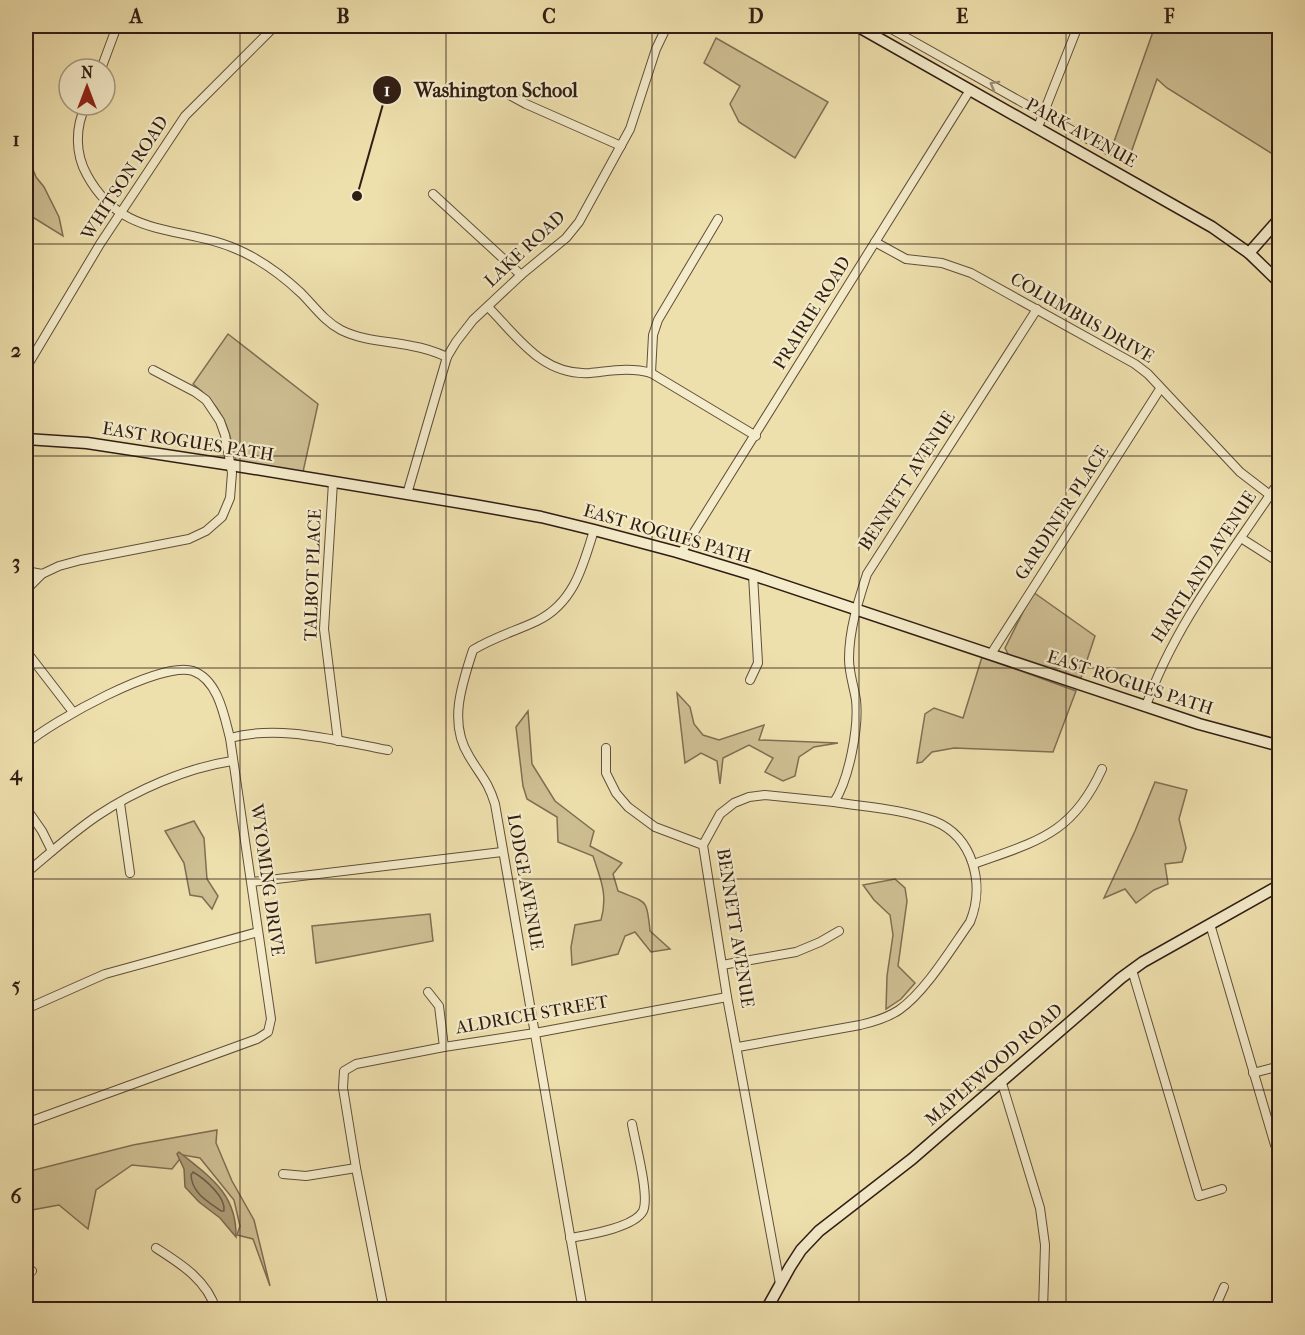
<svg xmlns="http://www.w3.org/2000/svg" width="1305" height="1335" font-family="'IM FELL French Canon',serif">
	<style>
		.green { fill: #cebf93; stroke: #7f6e54; stroke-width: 1.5 }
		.water { fill: #ad9e79; stroke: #7b6a51; stroke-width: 1.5 }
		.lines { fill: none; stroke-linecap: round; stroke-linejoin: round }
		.shore { stroke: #6e5e46; stroke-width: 1.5 }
		.street-casing { stroke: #604e3a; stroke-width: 10 }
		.secondary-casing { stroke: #301d14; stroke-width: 13 }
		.street { stroke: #f4ebca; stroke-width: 8 }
		.secondary { stroke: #f4ebca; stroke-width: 10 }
		.oneway { stroke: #9c8e78 }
		.grid { fill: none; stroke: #301d14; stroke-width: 1.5; stroke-opacity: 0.55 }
		.labels { text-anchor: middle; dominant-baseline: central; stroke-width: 4.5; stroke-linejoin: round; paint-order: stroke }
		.street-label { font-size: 18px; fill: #301d14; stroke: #f4ebca }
		.leader { fill: none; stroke: #301d14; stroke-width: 2 }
		.callout-dot { fill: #301d14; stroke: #f4ebca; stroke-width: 2 }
		.mark-label { font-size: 18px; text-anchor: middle; font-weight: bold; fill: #fff }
		.callout-label { font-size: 20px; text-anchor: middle; font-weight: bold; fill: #301d14; stroke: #f4ebca; stroke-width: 4.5; stroke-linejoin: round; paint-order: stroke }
		.neatline { fill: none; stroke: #301d14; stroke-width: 2 }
		.grid-label { font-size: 20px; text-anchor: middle; font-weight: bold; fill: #301d14 }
	</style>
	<rect width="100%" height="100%" fill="#eee0ad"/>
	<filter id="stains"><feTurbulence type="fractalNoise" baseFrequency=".00333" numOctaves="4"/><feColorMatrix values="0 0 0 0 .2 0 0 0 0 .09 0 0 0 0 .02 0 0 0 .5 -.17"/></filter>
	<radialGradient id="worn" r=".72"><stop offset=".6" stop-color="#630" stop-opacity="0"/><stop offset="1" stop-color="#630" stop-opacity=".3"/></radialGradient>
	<g class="green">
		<polygon points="1155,26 1279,26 1279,158 1167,88 1157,79 1127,164 1110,153"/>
		<polygon points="716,38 828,102 795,158 739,122 730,104 740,86 704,63"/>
		<polygon points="26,154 27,154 36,177 44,187 59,217 63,236 26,213"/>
		<path d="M228,334L318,404L303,472L236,461C229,426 222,406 193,384Z"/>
		<polygon points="1033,592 1095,636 1081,678 1008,654 1005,648"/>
		<polygon points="982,657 1076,691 1053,752 954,748 932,752 922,762 917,763 925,714 934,708 963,718"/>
		<polygon points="677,693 690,707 694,724 703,735 719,740 764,725 759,740 838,743 814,747 799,757 795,776 783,781 765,772 773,758 749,745 723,758 720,784 717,761 701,753 685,763"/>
		<path d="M528,711L532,764L555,801L594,831L590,846L622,863L613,874L618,891C647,903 647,898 650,931L670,949L651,952L635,932L625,936L618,954L572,965L571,947L575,925L601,920C608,895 601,880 593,856L558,842L557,817L527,799L523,786L516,727Z"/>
		<polygon points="1155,782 1187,790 1179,819 1186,848 1182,862 1165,864 1168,884 1154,890 1136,903 1125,889 1104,898 1135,831"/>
		<polygon points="194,821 204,838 207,879 218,896 212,909 202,897 190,895 184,863 165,831"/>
		<polygon points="895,879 905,888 907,901 898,966 915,983 901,999 886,1009 887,976 893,935 890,915 874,900 863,885"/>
		<polygon points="430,914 433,941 316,963 312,926"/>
		<polygon points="217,1130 216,1143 232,1181 254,1220 270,1286 253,1239 237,1235 240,1226 234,1200 200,1158 183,1155 172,1169 132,1165 96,1190 88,1229 59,1205 26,1211 26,1172 133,1145"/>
	</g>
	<path class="water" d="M179,1152C210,1177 237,1194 236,1237L220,1218L199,1202L185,1187L184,1169L177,1154Z"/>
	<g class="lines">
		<path class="shore" d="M193,1172C205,1179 226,1197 224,1211H221C207,1201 192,1193 191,1175Z"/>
		<g class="street-casing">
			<g id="street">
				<polyline points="886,26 1109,151"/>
				<polyline points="101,69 117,26"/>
				<polyline points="500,90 526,104 621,146"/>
				<path d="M86,105C75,127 75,154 87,175C124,243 186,223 245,253C265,263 284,277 301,293C314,306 324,321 341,330C363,341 388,341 412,346C424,348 436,352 447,357"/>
				<polyline points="1038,127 1078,26"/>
				<polyline points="433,194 521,275"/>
				<polyline points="875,242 906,259 942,263 971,273 1135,364 1148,374 1240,472 1270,495"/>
				<path d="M488,307C518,337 542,376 590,373C611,371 630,367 651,373L756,436"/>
				<polyline points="26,368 100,244 185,116 275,26"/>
				<polyline points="651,373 653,335 658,320 718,219"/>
				<polyline points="333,482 324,629 338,741"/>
				<polyline points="407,494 447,357 456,342 473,320 521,275 566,238 579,222 630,129 656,49 667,26"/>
				<polyline points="1241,538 1280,563"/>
				<polyline points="681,553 970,90"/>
				<polyline points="26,571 42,574 59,566 81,560 189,539 206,531 222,517 230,498 232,473 225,435 220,421 206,400 195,392 153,370"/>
				<polyline points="26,590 42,574"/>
				<polyline points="26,651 73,712"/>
				<polyline points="991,654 1160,389"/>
				<polyline points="750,680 758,663 753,575"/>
				<path d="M1146,706C1175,623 1232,553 1280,480"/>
				<path d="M230,738C280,724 337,741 388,750"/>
				<path d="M26,744C51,722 161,660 193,671C218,680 224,715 230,738L271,1019L268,1032L257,1039L26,1123"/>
				<polyline points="606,748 606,773 616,793 628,807 655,827 703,845"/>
				<polyline points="120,803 130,873"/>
				<polyline points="26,808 42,831 52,851"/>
				<path d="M974,864C1037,841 1072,835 1102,769"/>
				<path d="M26,873C49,854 72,833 97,816C136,790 186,768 232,761"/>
				<polyline points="252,882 502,852"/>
				<polyline points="1210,924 1275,1145"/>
				<polyline points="722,965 796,952 820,942 839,931"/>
				<polyline points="1132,970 1199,1196 1222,1189"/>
				<polyline points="428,992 439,1006 444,1047"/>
				<polyline points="26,1009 105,974 258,932"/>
				<path d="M738,1047L860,1025C873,1022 887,1018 899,1010C925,992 951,949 970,922C985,885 974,837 934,821C903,809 866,807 834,802"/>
				<polyline points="1253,1073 1280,1066"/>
				<polyline points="1001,1080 1040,1208 1045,1245 1043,1310"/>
				<polyline points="283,1174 306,1176 356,1168"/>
				<path d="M570,1238C587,1235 634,1228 643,1211C650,1196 635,1142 632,1124"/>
				<path d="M156,1248C181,1264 207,1280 216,1310"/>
				<polyline points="26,1270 32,1271"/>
				<path d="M780,1284L727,997L703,845L720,814L734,803L749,797L765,795L834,802C849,780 859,727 856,700C854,687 849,673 849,659C849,630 858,602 867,574L1037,309"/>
				<polyline points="384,1310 356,1168 343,1088 344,1071 356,1064 444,1047 535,1033 727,997"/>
				<path d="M583,1310L495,804C488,781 480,775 469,756C448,723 462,684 473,650C494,637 516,631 537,621C574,603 583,566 594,530"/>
				<polyline points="1214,1310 1224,1287"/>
			</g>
		</g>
		<g class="secondary-casing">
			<g id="secondary">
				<polyline points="857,26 1212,227 1249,253 1280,283"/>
				<polyline points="1249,253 1280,218"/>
				<polyline points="26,439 87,443 231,465 474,505 541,517 594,530 677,552 753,575 1199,724 1280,746"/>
				<polyline points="766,1310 790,1267 801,1250 819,1231 912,1159 1121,978 1143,962 1280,885"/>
			</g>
		</g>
		<use href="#street" class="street"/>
		<use href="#secondary" class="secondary"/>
	</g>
	<defs><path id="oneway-chevron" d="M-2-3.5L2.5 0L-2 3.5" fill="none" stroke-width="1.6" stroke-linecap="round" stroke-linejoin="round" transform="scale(1.5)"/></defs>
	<use class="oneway" href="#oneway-chevron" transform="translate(994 85) rotate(-151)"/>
	<path class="grid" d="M240,26V1310M446,26V1310M652,26V1310M859,26V1310M1066,26V1310M26,244H1280M26,456H1280M26,668H1280M26,879H1280M26,1090H1280"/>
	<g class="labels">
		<g class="street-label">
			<text transform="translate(1081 133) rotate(29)">PARK AVENUE</text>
			<text transform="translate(125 178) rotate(-57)">WHITSON ROAD</text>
			<text transform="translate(525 249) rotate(-43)">LAKE ROAD</text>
			<text transform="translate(812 313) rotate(-58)">PRAIRIE ROAD</text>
			<text transform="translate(1082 318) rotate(30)">COLUMBUS DRIVE</text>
			<text transform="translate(188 442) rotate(9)">EAST ROGUES PATH</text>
			<text transform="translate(907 481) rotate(-57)">BENNETT AVENUE</text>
			<text transform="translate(1062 513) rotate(-57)">GARDINER PLACE</text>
			<text transform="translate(667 534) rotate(16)">EAST ROGUES PATH</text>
			<text transform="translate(1204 567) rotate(-57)">HARTLAND AVENUE</text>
			<text transform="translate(313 575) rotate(-88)">TALBOT PLACE</text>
			<text transform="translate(1130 683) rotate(18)">EAST ROGUES PATH</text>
			<text transform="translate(267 880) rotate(82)">WYOMING DRIVE</text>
			<text transform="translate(525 882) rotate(80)">LODGE AVENUE</text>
			<text transform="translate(735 928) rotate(81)">BENNETT AVENUE</text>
			<text transform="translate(532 1015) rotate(-10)">ALDRICH STREET</text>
			<text transform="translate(994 1065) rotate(-41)">MAPLEWOOD ROAD</text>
		</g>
	</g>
	<path class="leader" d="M357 196L387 90"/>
	<g class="callout-dot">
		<circle cx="357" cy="196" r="6"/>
		<circle cx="387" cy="90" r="15"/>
	</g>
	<g class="mark-label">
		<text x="387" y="96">1</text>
	</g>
	<g class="callout-label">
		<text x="496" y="97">Washington School</text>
	</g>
	<rect width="1305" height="1335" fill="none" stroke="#eee0ad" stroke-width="66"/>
	<g transform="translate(87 87)"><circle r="28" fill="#f4ebca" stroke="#a69981" stroke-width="1.5"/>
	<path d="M0-4.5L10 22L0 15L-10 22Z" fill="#8f2418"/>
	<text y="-9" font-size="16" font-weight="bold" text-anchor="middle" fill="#301d14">N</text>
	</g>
	<rect x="33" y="33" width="1239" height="1269" class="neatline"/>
	<g class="grid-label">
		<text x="136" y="23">A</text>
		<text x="343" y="23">B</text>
		<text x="549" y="23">C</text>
		<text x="756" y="23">D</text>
		<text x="962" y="23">E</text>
		<text x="1169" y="23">F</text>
		<text x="16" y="146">1</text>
		<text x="16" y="357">2</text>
		<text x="16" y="569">3</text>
		<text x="16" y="780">4</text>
		<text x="16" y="992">5</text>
		<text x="16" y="1203">6</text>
	</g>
	<rect width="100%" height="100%" filter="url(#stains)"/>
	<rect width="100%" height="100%" fill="url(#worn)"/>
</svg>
